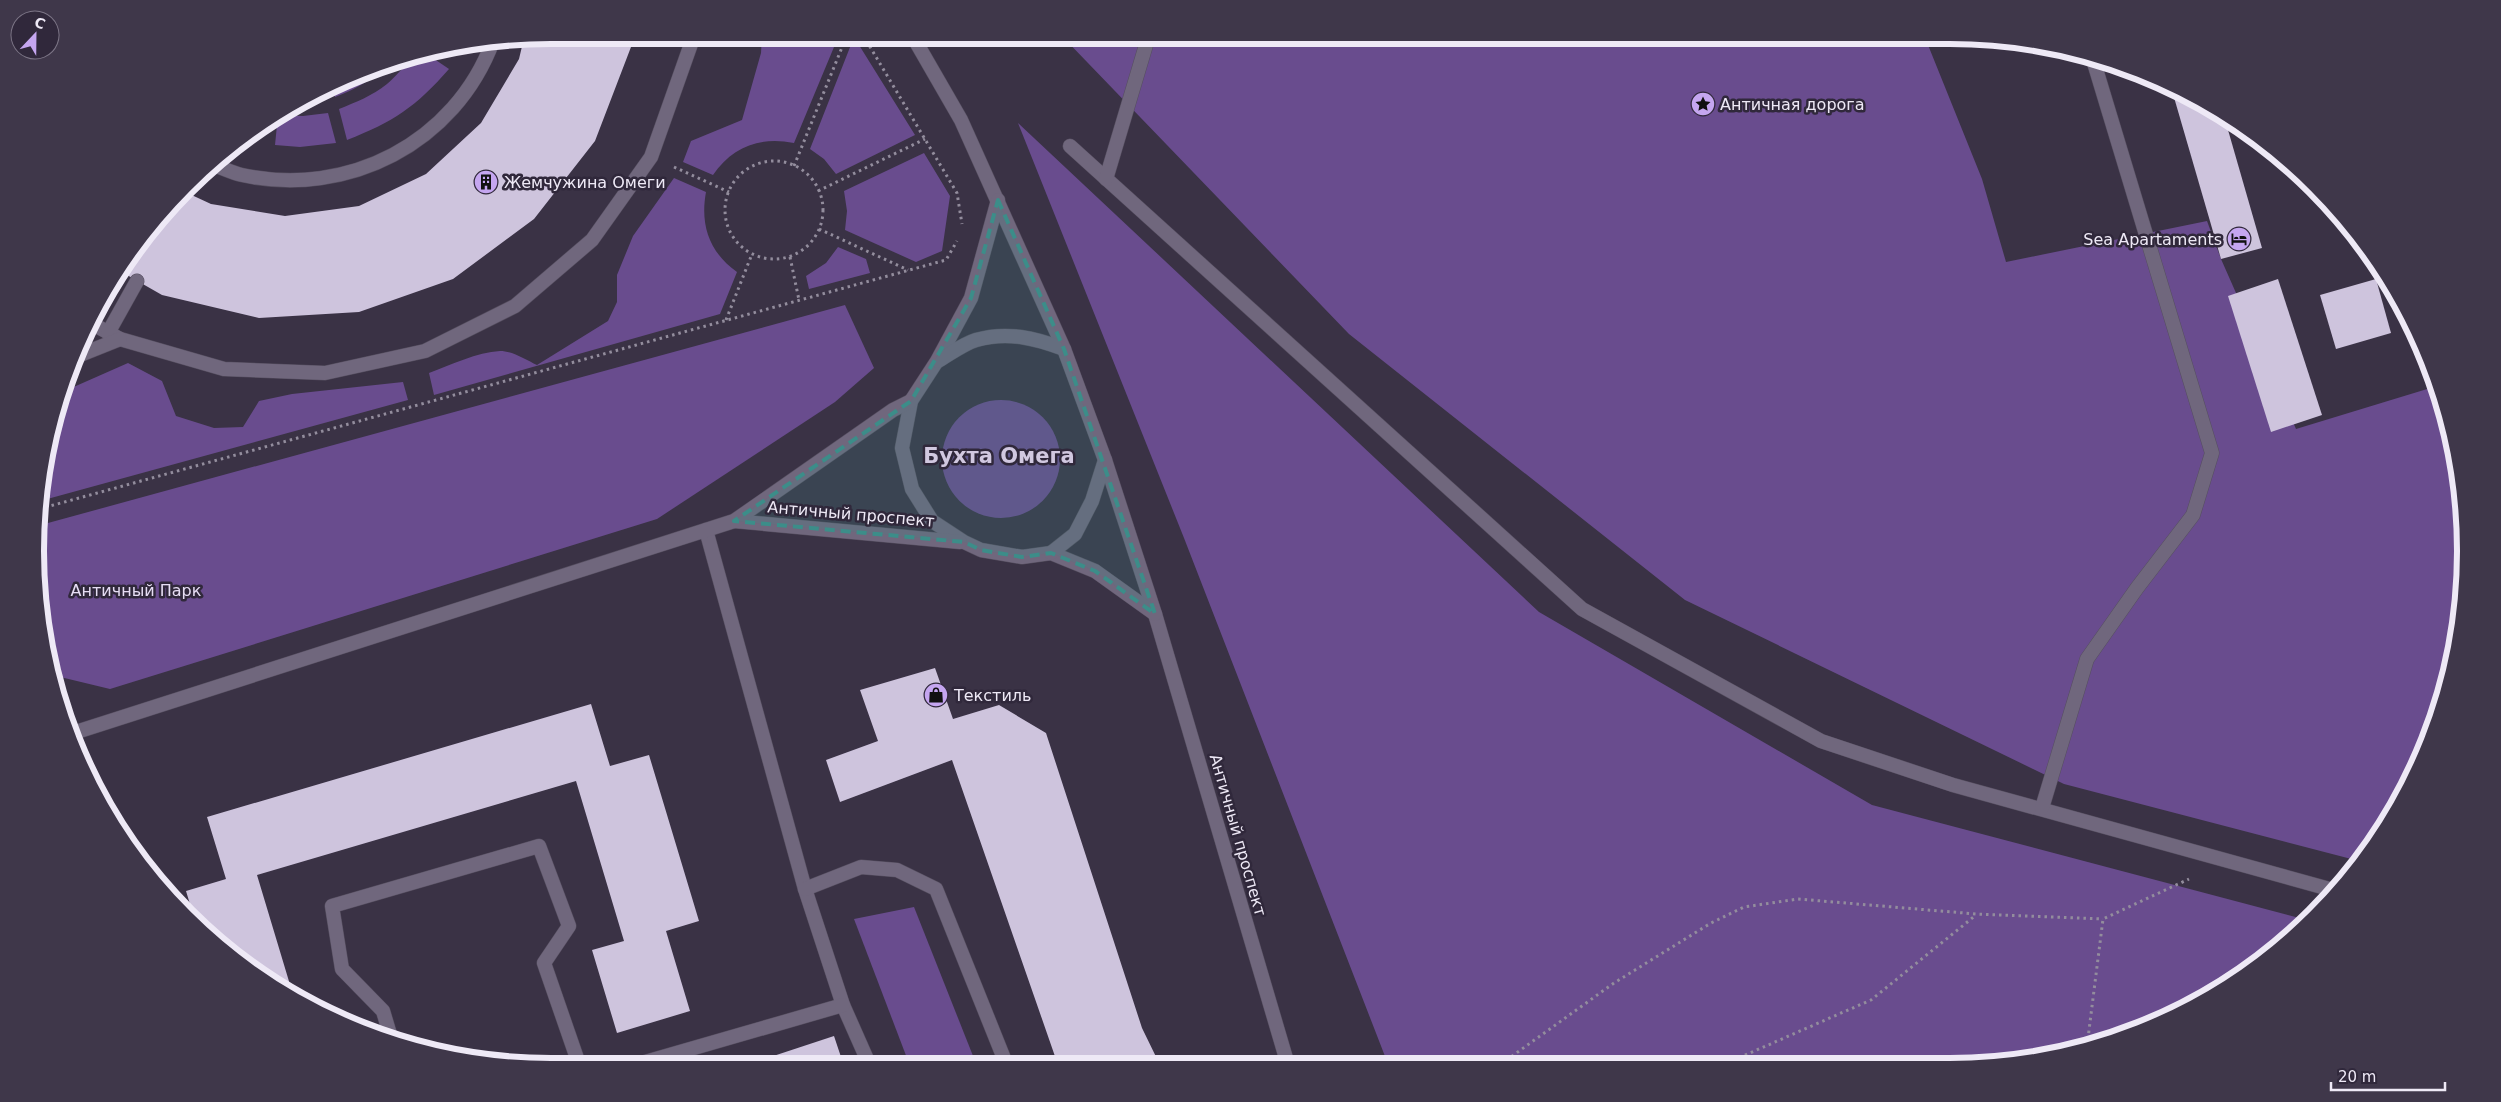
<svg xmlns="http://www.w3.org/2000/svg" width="2501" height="1102" font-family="'DejaVu Sans',sans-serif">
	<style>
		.green { fill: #694c8e }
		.building { fill: #cec4dd }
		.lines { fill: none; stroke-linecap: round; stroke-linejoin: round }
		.service-casing { stroke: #564f60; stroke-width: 15 }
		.minor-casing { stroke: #564f60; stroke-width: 15 }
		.path { stroke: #938d9d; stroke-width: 3; stroke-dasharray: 2.5 4; stroke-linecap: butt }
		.service { stroke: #70677d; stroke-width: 14 }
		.minor { stroke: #70677d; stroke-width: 14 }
		.marked { fill: #3c8d89; fill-opacity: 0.2; stroke: #3c8d89; stroke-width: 4; stroke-dasharray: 10 6; stroke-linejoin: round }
		.labels { text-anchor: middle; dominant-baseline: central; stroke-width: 5; stroke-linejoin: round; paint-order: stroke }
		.poi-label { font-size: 16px; fill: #eee9f6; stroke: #30283b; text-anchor: start }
		.street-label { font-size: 16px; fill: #eee9f6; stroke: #30283b }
		.park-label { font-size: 16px; fill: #e6ddf4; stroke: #30283b }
		.district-label { font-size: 21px; font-weight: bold; fill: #d1c8e0; stroke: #30283b }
		.rim { fill: none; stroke: #eee9f6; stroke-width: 6 }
	</style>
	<rect width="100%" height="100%" fill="#3a3245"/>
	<g class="green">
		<path d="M762,35H839L794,143C760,136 732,147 713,175L683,162L691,141L742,120L761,53Z"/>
		<polygon points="1061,35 1924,35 1982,179 2006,262 2207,221 2221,259 2296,429 2437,386 2448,418 2465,518 2462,619 2439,717 2379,838 2359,861 2064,784 1685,600 1349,334"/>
		<polygon points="854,37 915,135 836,174 824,159 810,149"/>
		<path d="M424,52L449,69C416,107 393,122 347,140L339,109C356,102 372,96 387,84C398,75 412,55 424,52Z"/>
		<path d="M397,59C377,76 359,88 335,97L332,86Z"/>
		<polygon points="328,113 336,143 300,147 275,145 278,115 303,116"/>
		<polygon points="1018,123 1539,612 1872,805 2307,920 2290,939 2178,1014 2116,1040 2018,1063 1388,1064 1184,538"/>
		<polygon points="924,153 950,196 942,251 916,262 845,230 847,211 844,191"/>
		<path d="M674,178L706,192C700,225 709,252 737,272L720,314L434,395L429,373C451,365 477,352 500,351C513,351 526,360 537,365L608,321L617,302V275L633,236Z"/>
		<polygon points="838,247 866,259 870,273 809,289 806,276 826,263"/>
		<path d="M845,305L874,368L835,402L657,519L110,689L52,675C39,633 33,570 37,526Z"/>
		<polygon points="128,363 162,381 176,416 214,428 243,427 259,401 292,394 403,382 408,400 40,501 45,451 60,393"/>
		<circle cx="1001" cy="459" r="59"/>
		<polygon points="914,907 977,1066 910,1066 854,919"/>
	</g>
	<g class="building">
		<polygon points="551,35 632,35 631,47 595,141 534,219 453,279 359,312 259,318 162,295 120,271 163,211 183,191 211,204 285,216 359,206 426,174 481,123 519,59 524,38"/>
		<polygon points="2171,87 2208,104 2224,116 2262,248 2221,259"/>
		<polygon points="2278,279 2322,415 2271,432 2228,296"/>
		<polygon points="2376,279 2391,333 2336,349 2320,295"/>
		<polygon points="935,668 953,719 999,705 1046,733 1142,1028 1160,1065 1058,1065 952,760 840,802 826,760 878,741 860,690"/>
		<polygon points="591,704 610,766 649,755 699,921 666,931 690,1011 617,1033 592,950 624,941 576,781 257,875 294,998 211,939 196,924 186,891 226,879 207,817"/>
		<polygon points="834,1036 844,1066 763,1066 761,1060"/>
	</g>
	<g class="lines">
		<g class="service-casing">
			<g id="service">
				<polyline points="1070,146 1582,609 1821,741 1953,785 2333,890"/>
				<path d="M210,164C221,167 232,173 242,175C348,198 455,143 493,41"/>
				<polyline points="1106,179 1149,35"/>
				<polyline points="91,323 120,339 224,369 325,373 425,351 515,306 592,240 651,157 691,44 691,35"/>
				<polyline points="108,333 137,281"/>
				<polyline points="75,357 120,339"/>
				<polyline points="706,530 805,889 843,1005 870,1066"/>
				<polyline points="2042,808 2087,659 2137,588 2193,515 2212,453 2092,56"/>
				<polyline points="805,889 861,867 897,870 936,889 1007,1066"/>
				<polyline points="392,1041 383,1011 342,969 332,906 539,846 569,926 544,963 580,1067"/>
				<polyline points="628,1067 843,1005"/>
			</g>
		</g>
		<g class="minor-casing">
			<g id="minor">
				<polyline points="912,35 961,120 1064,349 1105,460 1155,614 1288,1065"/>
				<polyline points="998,200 971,298 937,361 911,401 902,448 912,489 932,521 964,542 981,550 1022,557 1051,553 1095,571 1155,614"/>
				<path d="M938,361C950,354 963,344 976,340C1007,331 1035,338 1064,349"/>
				<polyline points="734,521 960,542"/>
				<polyline points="1051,553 1075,534 1092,501 1105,460"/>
				<polyline points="70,734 734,521 893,410 911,401"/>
			</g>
		</g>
		<g class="path">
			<polyline points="863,35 957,193 962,224"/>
			<circle cx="774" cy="210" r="49"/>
			<polyline points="794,166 847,35"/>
			<polyline points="674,167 729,192"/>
			<polyline points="818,191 925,139"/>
			<polyline points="819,229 908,270"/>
			<polyline points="790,257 799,300"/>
			<polyline points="726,320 752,254"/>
			<polyline points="39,509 946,260 957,241"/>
			<polyline points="2087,1046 2103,919 2189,879"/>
			<polyline points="1727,1063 1871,1000 1976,915"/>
			<polyline points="1501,1064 1614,983 1711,923 1744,907 1798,899 1976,914 2103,919"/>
		</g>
		<use href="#service" class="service"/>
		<use href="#minor" class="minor"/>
	</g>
	<path class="marked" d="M998,200L1064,349L1155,614L1095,571L1051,553L1022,557L981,550L964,542L734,521L911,401L971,298Z"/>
	<defs>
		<g id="sight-disc" transform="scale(1.25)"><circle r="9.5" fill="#c5a6f0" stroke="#30283b"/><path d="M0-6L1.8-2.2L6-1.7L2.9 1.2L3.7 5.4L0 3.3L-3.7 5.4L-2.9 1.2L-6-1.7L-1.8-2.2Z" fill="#111"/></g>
		<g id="building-disc" transform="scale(1.25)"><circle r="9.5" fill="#c5a6f0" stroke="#30283b"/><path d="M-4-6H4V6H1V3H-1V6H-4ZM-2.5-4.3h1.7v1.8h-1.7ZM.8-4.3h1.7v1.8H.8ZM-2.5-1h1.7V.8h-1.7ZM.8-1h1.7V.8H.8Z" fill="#111"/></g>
		<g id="hotel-disc" transform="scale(1.25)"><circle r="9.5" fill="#c5a6f0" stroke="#30283b"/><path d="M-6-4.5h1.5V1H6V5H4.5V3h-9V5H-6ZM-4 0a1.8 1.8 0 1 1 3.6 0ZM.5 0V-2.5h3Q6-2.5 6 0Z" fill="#111"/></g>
		<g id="shop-disc" transform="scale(1.25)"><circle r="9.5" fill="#c5a6f0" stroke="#30283b"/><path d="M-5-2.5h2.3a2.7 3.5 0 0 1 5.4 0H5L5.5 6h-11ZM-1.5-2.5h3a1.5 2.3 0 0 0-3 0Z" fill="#111"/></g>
	</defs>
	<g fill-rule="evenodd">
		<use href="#sight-disc" x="1703" y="104"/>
		<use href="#building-disc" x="486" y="182"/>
		<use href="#hotel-disc" x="2239" y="239"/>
		<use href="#shop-disc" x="936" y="695"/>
	</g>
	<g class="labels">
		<g class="poi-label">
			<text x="1720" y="104">Античная дорога</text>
			<text x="504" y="182">Жемчужина Омеги</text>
			<text x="2222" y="239" text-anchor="end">Sea Apartaments</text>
			<text x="954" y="695">Текстиль</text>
		</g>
		<g class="street-label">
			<text transform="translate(851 514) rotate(5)">Античный проспект</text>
			<text transform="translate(1238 835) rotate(74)">Античный проспект</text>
		</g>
		<g class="park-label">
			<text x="136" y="590">Античный Парк</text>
		</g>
		<g class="district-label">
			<text x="999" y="456">Бухта Омега</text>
		</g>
	</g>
	<path d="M0 0H2501V1102H0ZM551 44H1950A507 507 0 0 1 2457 551V551A507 507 0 0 1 1950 1058H551A507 507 0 0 1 44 551V551A507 507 0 0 1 551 44Z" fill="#3f374a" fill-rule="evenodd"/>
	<path class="rim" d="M551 44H1950A507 507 0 0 1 2457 551V551A507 507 0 0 1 1950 1058H551A507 507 0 0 1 44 551V551A507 507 0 0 1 551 44Z"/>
	<g transform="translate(35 35) rotate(22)"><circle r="24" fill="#30283b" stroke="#7c7586"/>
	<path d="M0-4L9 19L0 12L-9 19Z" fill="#c5a6f0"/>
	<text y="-8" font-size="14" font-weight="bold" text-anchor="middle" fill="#eee9f6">С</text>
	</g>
	<path d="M2331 1082v8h114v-8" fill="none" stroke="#eee9f6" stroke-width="2.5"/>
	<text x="2338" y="1082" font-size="15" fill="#eee9f6" stroke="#30283b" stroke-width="4" paint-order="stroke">20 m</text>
</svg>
